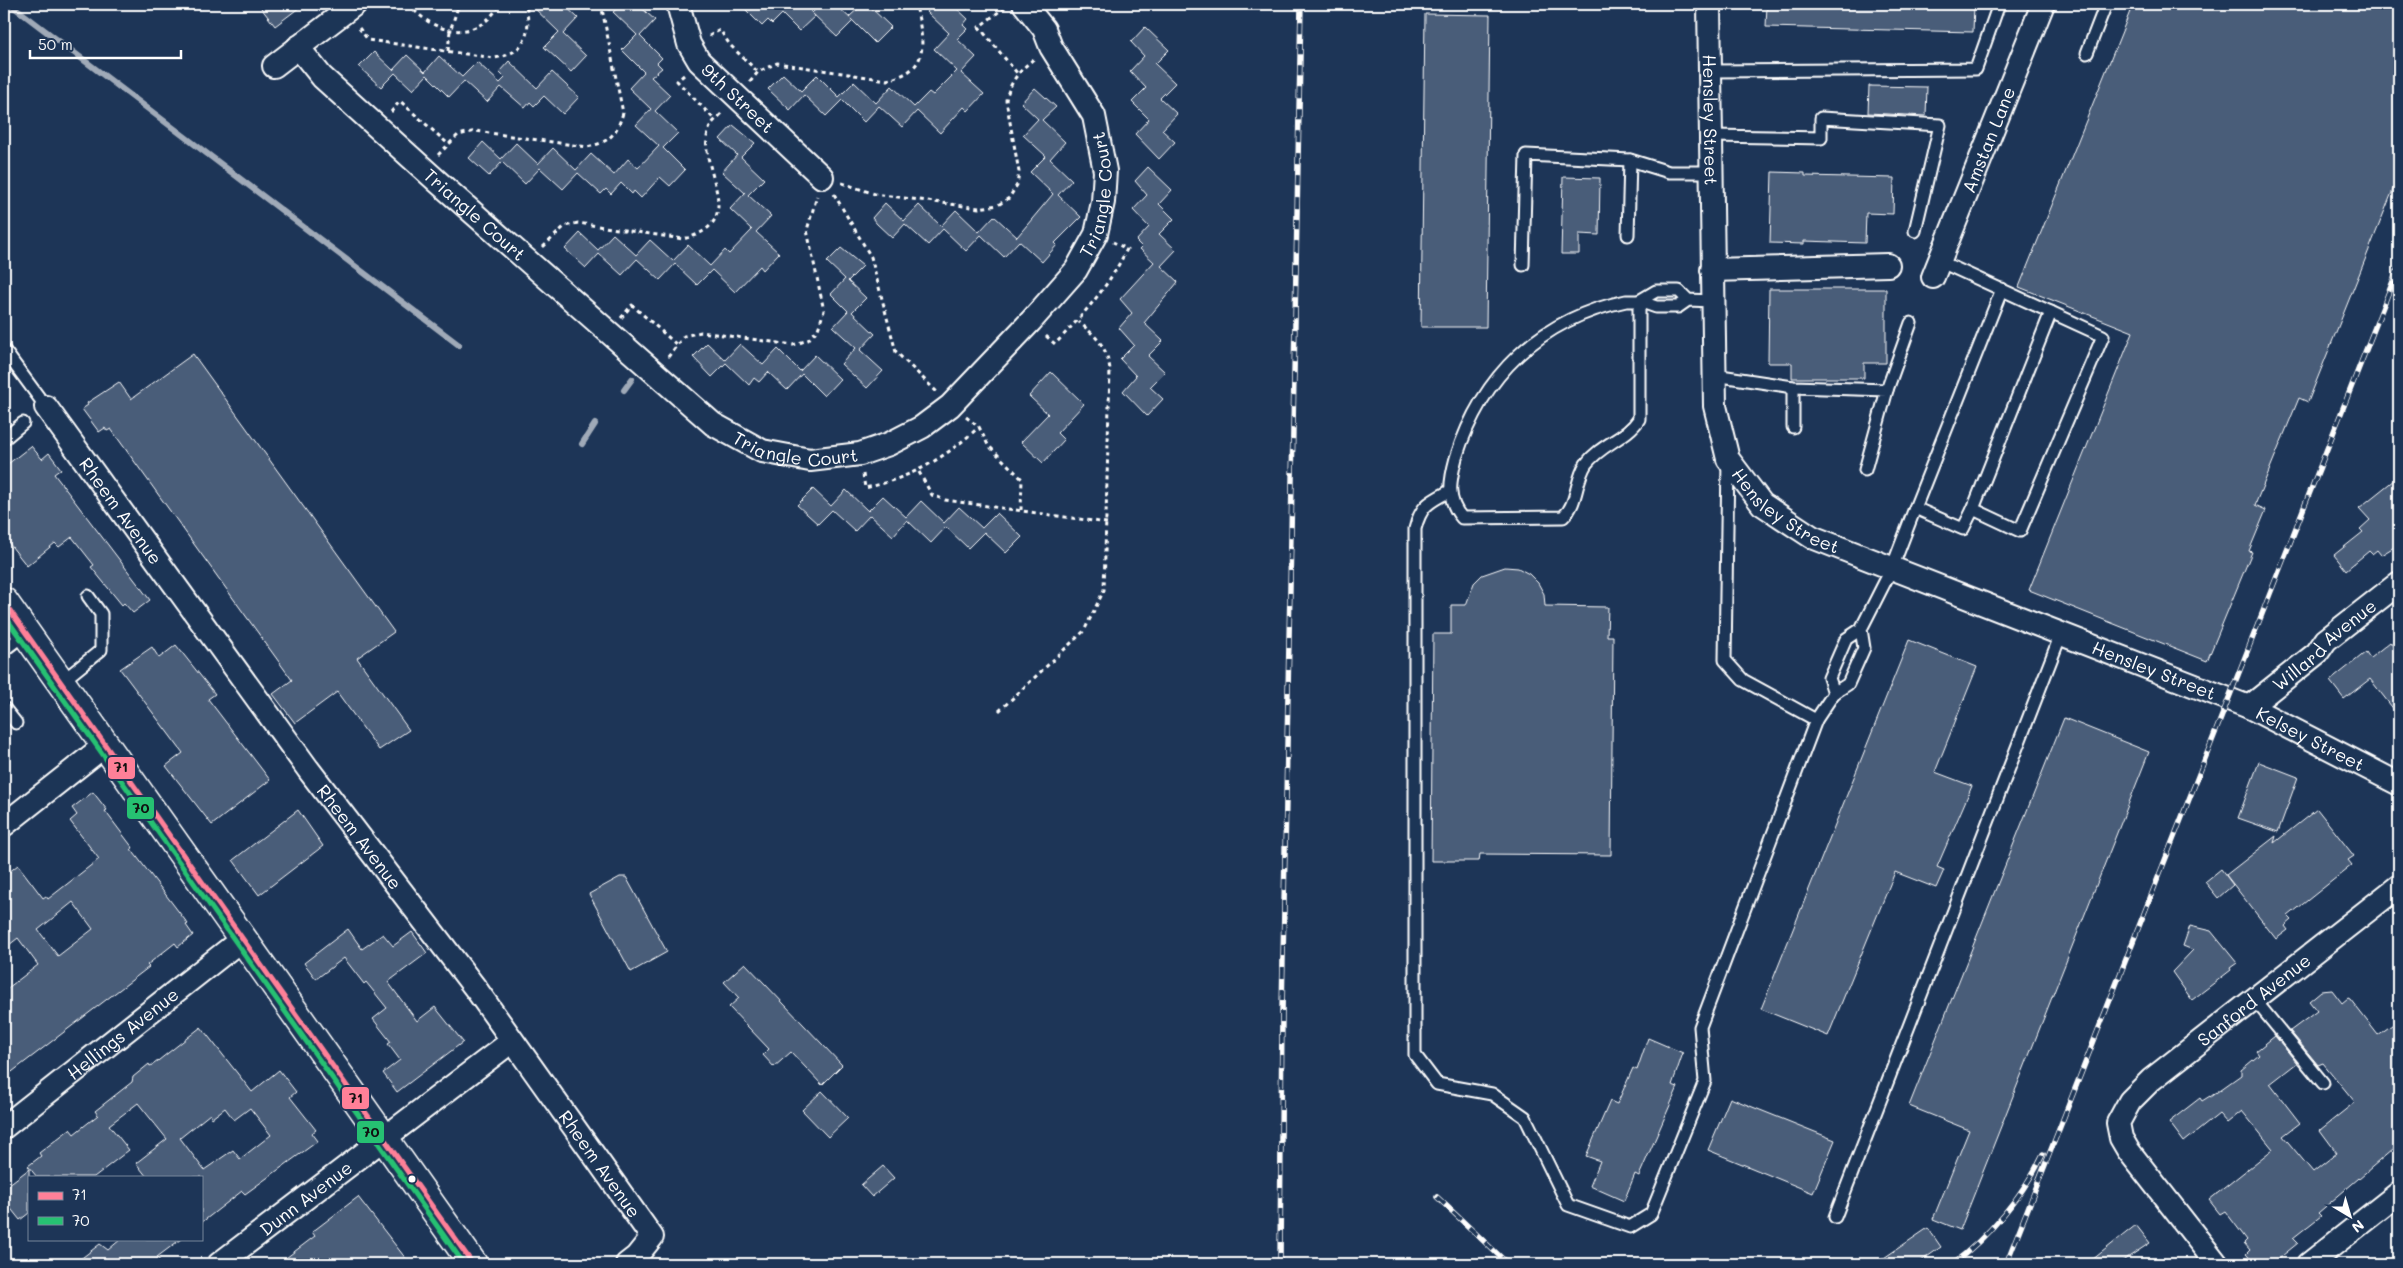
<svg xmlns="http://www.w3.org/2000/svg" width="2403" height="1268" font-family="Mali,sans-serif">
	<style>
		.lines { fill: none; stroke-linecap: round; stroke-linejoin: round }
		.stream { stroke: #a0aab8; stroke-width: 6 }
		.building { fill: #4a5d79; stroke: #fff; fill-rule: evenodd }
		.service-casing { stroke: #fff; stroke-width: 15 }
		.minor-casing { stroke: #fff; stroke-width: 26 }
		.secondary-casing { stroke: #fff; stroke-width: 31 }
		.path { stroke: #fff; stroke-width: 3; stroke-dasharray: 4 4; stroke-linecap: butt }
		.service { stroke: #1d3557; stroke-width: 11 }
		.minor { stroke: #1d3557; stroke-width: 22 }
		.secondary { stroke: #1d3557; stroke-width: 28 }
		.rail-casing { stroke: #fff; stroke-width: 5.5 }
		.rail { stroke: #1d3557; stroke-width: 4; stroke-dasharray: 11; stroke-linecap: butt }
		.bus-1-casing { stroke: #1d3557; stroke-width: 9 }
		.bus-2-casing { stroke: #1d3557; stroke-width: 9 }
		.bus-1 { stroke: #ff8098; stroke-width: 5 }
		.bus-2 { stroke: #26c172; stroke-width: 5 }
		.bus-dot { fill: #fff; stroke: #1d3557; stroke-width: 2 }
		.labels { text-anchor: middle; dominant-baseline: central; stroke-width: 4; stroke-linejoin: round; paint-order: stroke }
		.street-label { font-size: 18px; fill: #fff; stroke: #1d3557 }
		.line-badge { stroke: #1d3557; stroke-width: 2 }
		.pale-badge-label { font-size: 14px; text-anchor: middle; font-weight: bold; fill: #111 }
	</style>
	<rect width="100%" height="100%" fill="#1d3557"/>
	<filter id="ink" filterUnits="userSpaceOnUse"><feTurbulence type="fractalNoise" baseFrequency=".02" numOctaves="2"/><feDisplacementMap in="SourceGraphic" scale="10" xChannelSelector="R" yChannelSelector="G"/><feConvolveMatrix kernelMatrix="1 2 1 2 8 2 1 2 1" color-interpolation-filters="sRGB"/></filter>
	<g filter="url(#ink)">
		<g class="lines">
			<g class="stream">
				<polyline points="10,4 459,345"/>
				<polyline points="624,390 632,379"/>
				<polyline points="582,444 595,424"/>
			</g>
		</g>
		<g class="building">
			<polygon points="258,4 304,4 275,26"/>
			<polygon points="530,4 563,4 578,18 563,34 586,56 571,72 544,47 559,32"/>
			<polygon points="622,4 637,4 655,20 640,36 662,58 657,63 662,68 651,77 670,95 655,111 678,133 663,148 685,170 670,186 660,177 641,198 634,191 632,194 621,183 611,194 606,189 601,194 578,173 563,189 540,168 525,184 502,162 489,176 469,158 483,142 501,159 516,143 538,164 553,148 576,170 591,154 614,175 628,159 638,168 659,146 636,125 651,109 629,88 644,72 622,50 637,35 613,12"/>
			<polygon points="740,4 803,4 815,16 799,31 782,14 772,24 768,20 762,26"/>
			<polygon points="821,4 835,4 853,21 837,37 812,13"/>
			<polygon points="863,4 867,4 891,27 875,43 849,17"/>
			<polygon points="934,4 952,4 968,19 963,25 967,29 957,39 976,57 961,73 984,94 968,111 964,107 940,133 917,111 902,127 879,106 864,122 842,100 826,116 804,95 790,110 768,89 783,74 801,91 817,75 839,97 854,82 876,103 892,86 914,107 929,92 933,95 957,71 934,49 949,33 927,12"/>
			<polygon points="1767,4 1974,4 1973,32 1766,27"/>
			<polygon points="2133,4 2399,4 2399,175 2308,402 2299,398 2255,505 2266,510 2249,551 2252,552 2207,661 2029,590 2133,332 2019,287"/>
			<polygon points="1425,14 1490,15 1486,327 1421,327"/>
			<polygon points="1145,27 1169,50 1155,64 1175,83 1160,98 1177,114 1162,130 1175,142 1159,159 1135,134 1149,119 1132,102 1146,88 1130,71 1144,56 1131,42"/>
			<polygon points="374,52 393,70 407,55 425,72 439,56 462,77 477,62 500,83 505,78 499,72 509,61 537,88 552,72 579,97 563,114 544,96 534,106 530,102 525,108 501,87 487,102 464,81 449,97 427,75 413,90 395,73 381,87 359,67"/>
			<polygon points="1869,86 1927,87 1926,116 1868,113"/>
			<polygon points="1035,88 1056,107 1042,120 1065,142 1050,159 1072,180 1058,195 1081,217 1055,243 1057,245 1042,262 1019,241 1004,257 981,235 966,251 943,229 928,245 905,224 892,238 877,224 872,218 885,203 904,221 919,205 941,226 956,210 979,232 994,216 1017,237 1053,194 1030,172 1046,156 1023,135 1038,119 1021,103"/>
			<polygon points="733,125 755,143 741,157 764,179 748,195 771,216 756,232 779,253 763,270 760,266 735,292 712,270 697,285 675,264 660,280 637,259 622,275 599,254 586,268 565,249 580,233 598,250 613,234 636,255 650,240 673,261 688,245 710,266 725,250 729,254 752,230 730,209 745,193 722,172 737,155 720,139"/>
			<polygon points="1148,167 1172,190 1159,204 1174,219 1159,234 1176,250 1161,266 1178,282 1144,323 1163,341 1148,356 1165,372 1150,387 1163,399 1147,416 1123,391 1136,376 1120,359 1134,345 1119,328 1132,313 1120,299 1154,262 1140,249 1142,247 1136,241 1149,227 1133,210 1147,195 1135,181"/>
			<polygon points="1772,172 1805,173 1805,176 1894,178 1893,214 1866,213 1865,243 1804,241 1804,244 1770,243"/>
			<polygon points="1563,177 1600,178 1599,235 1579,234 1579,254 1561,254"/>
			<polygon points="841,248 863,266 848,281 866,298 852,312 875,334 860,350 883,371 867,388 841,364 856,348 833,327 848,311 831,294 845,279 827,262"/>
			<polygon points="1769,289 1886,289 1886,363 1864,363 1864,378 1792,378 1792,363 1768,363"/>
			<polygon points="707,343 725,360 740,344 763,365 778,349 800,371 815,355 840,379 824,396 802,374 787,390 768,372 759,382 754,378 749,385 726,363 712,377 693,357"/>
			<polygon points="193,354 394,632 357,658 409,730 379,750 337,692 295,723 273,694 292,680 111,429 107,431 105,428 99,432 82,409 88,405 87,403 119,382 131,399"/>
			<polygon points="1051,372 1084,404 1057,433 1064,440 1043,463 1021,442 1048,414 1029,396"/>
			<polygon points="31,446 42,459 49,453 61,469 54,474 150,600 133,613 124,603 122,605 91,567 94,565 72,537 59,547 55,543 27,566 4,537 4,467"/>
			<polygon points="2399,476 2399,544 2381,555 2377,550 2372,554 2369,551 2346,570 2334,555 2363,532 2360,529 2370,520 2359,508"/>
			<polygon points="813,489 831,506 846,490 868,511 883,496 906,517 921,501 944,523 959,507 982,528 997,513 1022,537 1006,553 984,532 968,548 946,527 931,543 907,520 893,536 870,515 855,531 832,510 818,524 797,505"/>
			<polygon points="1505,567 1518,568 1529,574 1538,583 1544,594 1545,606 1608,607 1607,636 1613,636 1611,855 1480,854 1479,861 1431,861 1433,634 1451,634 1451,605 1466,605 1474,583 1482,575"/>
			<polygon points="1909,640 1977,667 1935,772 1972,786 1937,867 1944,870 1936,888 1895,872 1828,1036 1761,1009"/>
			<polygon points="2390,642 2399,654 2399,716 2370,679 2344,699 2330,681 2366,652 2370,658"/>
			<polygon points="176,645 215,694 208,699 270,780 212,825 166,766 183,753 120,669 152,647 159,658"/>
			<polygon points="2064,718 2149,752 1960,1230 1933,1219 1969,1130 1909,1106"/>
			<polygon points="2259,762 2298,777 2278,832 2238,818"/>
			<path d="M93,792L107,810L105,811L133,848L131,849L188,924L186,925L193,935L178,947L175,943L147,965L149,967L4,1078V991L38,965L18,938L4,949V876L18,865L43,898L46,896L48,899L99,859L70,821L77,815L72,808ZM73,902L93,929L58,956L38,930Z"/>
			<polygon points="2317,809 2354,856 2348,860 2352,865 2288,916 2292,920 2285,926 2288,930 2276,939 2226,875 2276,836 2274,843"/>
			<polygon points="298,810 323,846 259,895 233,860"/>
			<polygon points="2221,869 2233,885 2218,898 2205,882"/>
			<polygon points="620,877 626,877 667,952 631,972 589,894"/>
			<polygon points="2190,926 2211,931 2237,963 2230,968 2231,970 2192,1000 2172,972 2193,950 2183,946"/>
			<polygon points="348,929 362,949 383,934 393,946 412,932 427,953 388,982 417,1021 435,1007 463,1042 397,1092 383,1073 400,1060 388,1044 391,1042 373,1019 387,1008 366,982 364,984 344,958 316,979 304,963"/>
			<polygon points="745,963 842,1065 822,1085 791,1052 774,1067 763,1055 769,1049 729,1007 739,998 724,982"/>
			<polygon points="2332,990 2342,1003 2348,998 2350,999 2378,1035 2399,1020 2399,1144 2318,1213 2321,1216 2293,1238 2298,1243 2272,1264 2255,1264 2246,1254 2250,1250 2244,1243 2247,1240 2225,1211 2220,1214 2209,1200 2273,1149 2242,1111 2227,1123 2219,1114 2184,1142 2169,1122 2200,1098 2202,1101 2210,1096 2210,1097 2241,1075 2241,1070 2259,1055 2256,1051 2275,1036 2297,1063 2270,1084 2300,1123 2283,1136 2313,1172 2337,1153 2320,1130 2355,1102 2323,1063 2318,1065 2290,1031 2317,1011 2309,1001 2321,991"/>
			<path d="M201,1027L252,1092L279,1070L296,1092L290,1097L316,1130L312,1133L318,1141L245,1194L242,1191L201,1223V1177H147L136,1163L167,1139L138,1103L109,1125L129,1150L94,1177H37L28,1166L41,1156L39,1153L70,1129L74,1134L98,1115L95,1111L132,1082L133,1077L149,1064L150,1066L154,1064ZM225,1108L234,1120L250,1108L271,1135L240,1159L233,1150L204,1170L180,1138L210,1114L212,1118Z"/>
			<polygon points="1648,1038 1683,1053 1672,1085 1678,1087 1639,1176 1635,1174 1624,1201 1590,1186 1600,1161 1586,1156 1610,1101 1617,1104 1633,1068 1637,1070"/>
			<polygon points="822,1091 848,1118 828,1137 802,1110"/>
			<polygon points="1730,1098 1835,1140 1813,1193 1708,1150"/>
			<polygon points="883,1166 894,1178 872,1197 861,1185"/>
			<polygon points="29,1169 29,1213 20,1220 4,1200 4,1188"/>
			<polygon points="358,1197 410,1264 278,1264 315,1236 312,1232"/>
			<polygon points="2136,1225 2150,1243 2118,1264 2087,1264"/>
			<polygon points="1928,1228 1941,1247 1917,1264 1875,1264"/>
			<polygon points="121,1239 181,1239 157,1257 162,1264 74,1264 100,1244 108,1250"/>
		</g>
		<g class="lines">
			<g class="service-casing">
				<g id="service">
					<polyline points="2087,53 2106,4"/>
					<polyline points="1710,71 1976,69 1999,4"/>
					<polyline points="1711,136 1821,138 1821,118 1940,125 1915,231"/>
					<polyline points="1628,235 1630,160"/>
					<polyline points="1939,261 2103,336 2020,531 1973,509 1963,529 1915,508 2002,289"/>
					<polyline points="1523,265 1526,155 1630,160 1669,172 1711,172"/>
					<polyline points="1688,300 1679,291 1656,291 1639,301 1656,307 1678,307 1688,300 1713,301"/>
					<path d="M1626,301H1639V419C1627,438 1601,444 1586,464C1575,481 1578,504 1563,517L1462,518C1446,500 1450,480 1456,458C1482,375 1540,319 1626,301Z"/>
					<polyline points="4,350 46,407"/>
					<polyline points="1714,375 1793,387 1887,390 1865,470"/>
					<polyline points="1793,387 1793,427"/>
					<polyline points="1887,390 1911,323"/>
					<polyline points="4,439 23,423"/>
					<polyline points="1728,461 1725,660 1743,680 1816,720"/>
					<path d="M1450,491C1429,502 1421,505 1415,529V1055L1437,1084L1492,1094L1525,1117L1568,1205L1630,1227L1651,1214L1705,1081L1700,1027L1816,720L1834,693"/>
					<polyline points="1973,509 2051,312"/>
					<polyline points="1861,629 1864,648 1848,684 1834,693 1829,678 1846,639 1861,629 1892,568 1915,508"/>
					<polyline points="4,650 26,633"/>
					<polyline points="60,683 101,650 101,614 88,596"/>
					<polyline points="4,708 16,723"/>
					<polyline points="2254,999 2323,1083"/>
					<polyline points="1835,1217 2061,634"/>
				</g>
			</g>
			<g class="minor-casing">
				<g id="minor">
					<path id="s1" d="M678,4L689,44L699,61L822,177"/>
					<path id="s2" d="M1709,4L1715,406L1728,459L1762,504L1812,537L2249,707L2399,784"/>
					<path id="s3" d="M298,47L322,77L437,181L713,424L762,451L810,460L860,454L889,444L922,427L950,406L1031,321L1076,270L1096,234L1103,202L1105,171L1094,116L1051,47L1044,29L1024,4"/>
					<polyline points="274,66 355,4"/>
					<polyline points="1712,270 1888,265"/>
					<path id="s4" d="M1933,277L2043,4"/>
					<path id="s5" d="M46,407L308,769L476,989L652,1237L636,1257L627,1264"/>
					<path id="s6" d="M2249,707L2317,653L2326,640L2399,583"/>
					<polyline points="4,825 104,746"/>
					<path id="s7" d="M4,1127L242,939"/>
					<path id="s8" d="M219,1264L512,1041"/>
					<path id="s9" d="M2217,1264L2128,1150L2121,1138L2118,1123L2130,1101L2151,1080L2399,886"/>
					<polyline points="2309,1264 2399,1193"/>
				</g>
			</g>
			<g class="secondary-casing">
				<polyline id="secondary" points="4,602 473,1264"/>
			</g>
			<g class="path">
				<polyline points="1005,7 979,27 1017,73"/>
				<path d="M414,10C441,37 479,40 500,4"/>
				<path d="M359,28L368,40L494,58C527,53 531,33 526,4"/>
				<polyline points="709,36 720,30 730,45 758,72"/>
				<polyline points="448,51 450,31 459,4"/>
				<polyline points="684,75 677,81 715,120"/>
				<path d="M750,82L758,72L777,63L887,80C934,69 922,40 916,4"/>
				<polyline points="391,112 400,101 447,143"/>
				<path d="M438,155L458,135L476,131L587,147C610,142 616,135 623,113L601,4"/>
				<path d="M842,183L875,194L979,208L998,205L1009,198L1017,185L1019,172L1006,100C1010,81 1020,70 1035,58"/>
				<polyline points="834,194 871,257 896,352 937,392"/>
				<path d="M543,247L565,226L578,223L683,239C754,222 692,164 710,127C712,122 719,117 723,112"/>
				<polyline points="621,318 632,305 677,345"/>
				<path d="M1046,336L1055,344C1084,314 1109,286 1127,249L1113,242"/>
				<polyline points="668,357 684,336 701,332 793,345 808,340 818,329 824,311 807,230 817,196"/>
				<polyline points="966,417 979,427 988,445 1022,479 1021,510"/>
				<polyline points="919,472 932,495 945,500 1107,523"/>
				<path d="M863,474L865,488C913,477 942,460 979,427"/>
				<path d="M999,711L1084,631L1104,590L1110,369C1106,344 1096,337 1078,321"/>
			</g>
			<use href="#service" class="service"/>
			<use href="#minor" class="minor"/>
			<use href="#secondary" class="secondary"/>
			<g class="rail-casing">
				<g id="rail">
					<polyline points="1437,1197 1508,1264"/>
					<polyline points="1280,1264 1282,1012 1301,4"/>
					<path d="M1952,1264C1987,1239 2025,1193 2043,1154"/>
					<polyline points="2006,1264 2399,266"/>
				</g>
			</g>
			<use href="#rail" class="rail"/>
			<g class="bus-1-casing">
				<polyline id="bus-1" points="4,602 473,1264"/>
			</g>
			<g class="bus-2-casing">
				<polyline id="bus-2" points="4,615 464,1264"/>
			</g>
			<use href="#bus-1" class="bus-1"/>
			<use href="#bus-2" class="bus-2"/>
		</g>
	</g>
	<circle class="bus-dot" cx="412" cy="1179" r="4.5"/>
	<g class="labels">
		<g class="street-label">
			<text stroke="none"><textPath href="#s1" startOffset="115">9th Street</textPath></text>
			<text stroke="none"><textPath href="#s2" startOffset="116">Hensley Street</textPath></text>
			<text stroke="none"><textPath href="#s4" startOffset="148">Amstan Lane</textPath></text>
			<text stroke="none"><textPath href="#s3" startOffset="1085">Triangle Court</textPath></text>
			<text stroke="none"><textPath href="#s3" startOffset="244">Triangle Court</textPath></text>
			<text stroke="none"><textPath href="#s3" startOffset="650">Triangle Court</textPath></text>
			<text stroke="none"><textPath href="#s2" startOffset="536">Hensley Street</textPath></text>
			<text stroke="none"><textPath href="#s5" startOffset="128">Rheem Avenue</textPath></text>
			<text stroke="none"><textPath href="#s6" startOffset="98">Willard Avenue</textPath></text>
			<text stroke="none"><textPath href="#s2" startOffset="940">Hensley Street</textPath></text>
			<text stroke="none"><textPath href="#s2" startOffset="1111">Kelsey Street</textPath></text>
			<text stroke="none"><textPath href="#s5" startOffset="532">Rheem Avenue</textPath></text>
			<text stroke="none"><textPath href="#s9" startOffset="359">Sanford Avenue</textPath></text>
			<text stroke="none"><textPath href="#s7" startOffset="151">Hellings Avenue</textPath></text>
			<text stroke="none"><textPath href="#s5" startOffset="938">Rheem Avenue</textPath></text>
			<text stroke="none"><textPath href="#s8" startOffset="109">Dunn Avenue</textPath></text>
		</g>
	</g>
	<g class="line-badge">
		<rect x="107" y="756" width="29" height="24" rx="5" fill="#ff8098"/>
		<rect x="126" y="796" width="29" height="24" rx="5" fill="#26c172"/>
		<rect x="341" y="1086" width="29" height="24" rx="5" fill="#ff8098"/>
		<rect x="356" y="1120" width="29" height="24" rx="5" fill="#26c172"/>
	</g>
	<g class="pale-badge-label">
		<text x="121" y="772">71</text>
		<text x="141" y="813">70</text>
		<text x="356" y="1103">71</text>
		<text x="371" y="1137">70</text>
	</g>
	<rect width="2403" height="1268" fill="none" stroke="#1d3557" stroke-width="20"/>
	<rect x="10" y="10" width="2383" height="1248" fill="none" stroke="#fff" stroke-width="2" filter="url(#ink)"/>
	<rect x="28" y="1176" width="175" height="65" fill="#1d3557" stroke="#77869a"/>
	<rect x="38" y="1192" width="25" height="8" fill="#ff8098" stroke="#77869a"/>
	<text x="72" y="1200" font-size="15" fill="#ffffff">71</text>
	<rect x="38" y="1217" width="25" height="8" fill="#26c172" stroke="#77869a"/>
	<text x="72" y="1226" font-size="15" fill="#ffffff">70</text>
	<g transform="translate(2350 1216) rotate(142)" stroke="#1d3557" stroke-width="4" paint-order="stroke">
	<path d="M0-4L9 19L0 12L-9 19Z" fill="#ffffff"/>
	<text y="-8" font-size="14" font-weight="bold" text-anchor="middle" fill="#ffffff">N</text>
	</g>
	<path d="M30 50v8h151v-8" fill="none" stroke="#ffffff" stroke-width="2.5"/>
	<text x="38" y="50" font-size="15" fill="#ffffff" stroke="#1d3557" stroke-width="4" paint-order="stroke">50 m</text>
</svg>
